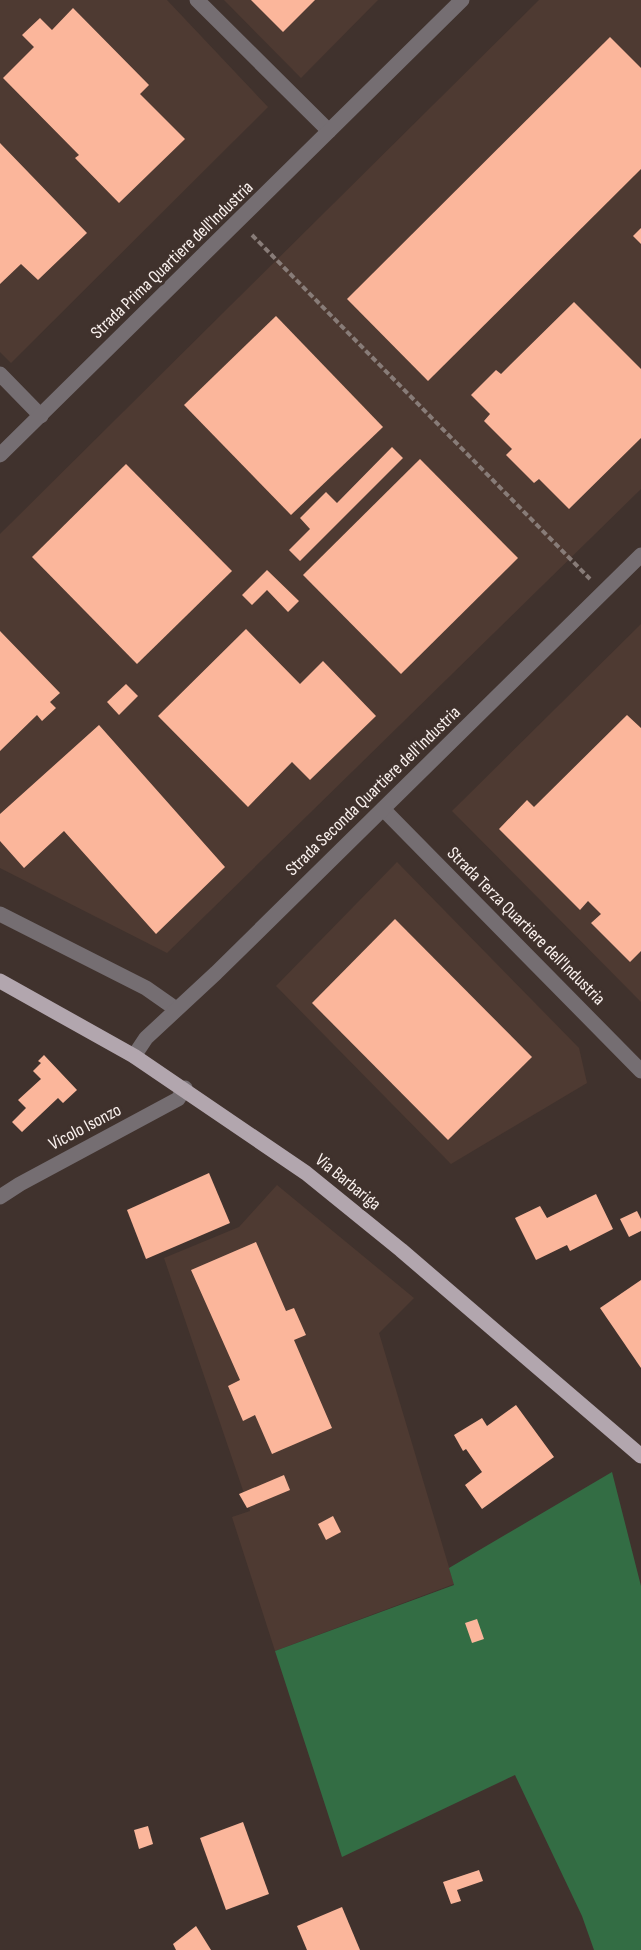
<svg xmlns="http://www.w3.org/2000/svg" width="641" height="1950" font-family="'Sofia Sans Condensed',sans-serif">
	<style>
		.built { fill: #4e3a32 }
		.green { fill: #336d44 }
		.building { fill: #fbb69b }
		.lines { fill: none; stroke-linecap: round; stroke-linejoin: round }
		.path { stroke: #887c78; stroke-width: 4; stroke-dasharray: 6 3; stroke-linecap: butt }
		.minor { stroke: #756e72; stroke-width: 15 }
		.major { stroke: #b2a6ae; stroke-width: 15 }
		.labels { text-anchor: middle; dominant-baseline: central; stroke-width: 6; stroke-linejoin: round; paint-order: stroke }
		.street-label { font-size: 18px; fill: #faf1ee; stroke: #40322d }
	</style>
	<rect width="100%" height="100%" fill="#40322d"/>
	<g class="built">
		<polygon points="0,0 167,0 268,107 11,363 0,352"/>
		<polygon points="224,0 378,0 301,78"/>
		<polygon points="539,0 641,0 641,489 167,953 0,868 0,534"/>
		<polygon points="641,624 641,1002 452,811"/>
		<polygon points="397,862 579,1048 587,1083 451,1164 276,986"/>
		<polygon points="277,1185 414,1298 379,1333 454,1584 275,1651 232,1517 250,1511 164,1258 239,1227"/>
	</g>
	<polygon class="green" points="612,1472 641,1586 641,1950 594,1950 582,1916 515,1775 342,1857 275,1651 454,1585 449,1568"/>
	<g class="building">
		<polygon points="251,0 315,0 283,32"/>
		<polygon points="73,8 149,85 140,94 185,139 119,203 75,158 79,155 3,78 34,47 22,35 40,18 52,30"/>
		<polygon points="610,37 641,68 641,169 428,381 347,299"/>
		<polygon points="0,143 87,233 38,280 21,264 0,284"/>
		<polygon points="641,228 641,244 633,236"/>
		<polygon points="574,302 641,369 641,438 569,509 539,479 534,483 506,455 512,449 484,421 490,414 471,395 496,370 501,374"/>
		<polygon points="276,316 383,427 291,515 184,405"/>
		<polygon points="392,447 403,458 300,561 289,550 310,529 300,518 326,492 337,503"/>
		<polygon points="420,459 518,558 401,674 303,575"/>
		<polygon points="126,464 232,571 137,664 32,557"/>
		<polygon points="267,570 299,601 288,612 267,590 252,605 242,595"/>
		<polygon points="246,629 300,684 323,661 376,716 310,780 292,762 248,807 158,716"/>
		<polygon points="0,631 60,693 50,702 56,708 42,721 37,715 0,751"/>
		<polygon points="126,684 138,696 119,715 107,702"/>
		<polygon points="627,715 641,728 641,951 630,962 591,923 601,914 588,901 580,910 499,829 527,800 534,807"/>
		<polygon points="99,725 225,867 156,934 64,831 24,868 0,841 0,814"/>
		<polygon points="395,919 532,1057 448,1140 312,1003"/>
		<polygon points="44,1055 77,1090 63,1103 58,1098 22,1132 12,1122 26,1108 18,1100 41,1079 33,1071 41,1063 38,1061"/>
		<polygon points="209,1173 230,1223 146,1259 127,1210"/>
		<polygon points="596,1194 613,1229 570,1251 567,1245 536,1260 515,1218 540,1206 547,1218"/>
		<polygon points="637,1211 641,1219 641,1231 629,1237 620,1219"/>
		<polygon points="256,1242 286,1311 294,1308 306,1335 294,1340 332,1428 272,1454 255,1415 243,1421 228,1386 240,1380 191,1270"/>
		<polygon points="641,1280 641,1368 600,1308"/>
		<polygon points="516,1405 554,1457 482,1509 465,1485 482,1472 466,1449 463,1451 454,1435 482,1418 487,1426"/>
		<polygon points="284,1475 290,1490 247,1508 239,1494"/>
		<polygon points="333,1516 341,1532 326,1540 318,1524"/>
		<polygon points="477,1619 484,1639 472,1643 465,1623"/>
		<polygon points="243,1822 269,1894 226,1910 200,1838"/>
		<polygon points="148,1826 153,1844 139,1849 134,1830"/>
		<polygon points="479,1870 483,1881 457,1890 461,1901 451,1904 443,1882"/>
		<polygon points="342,1907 360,1950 307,1950 297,1926"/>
		<polygon points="196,1926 211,1950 176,1950 173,1944"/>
	</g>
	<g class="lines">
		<polyline class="path" points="252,235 590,579"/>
		<g class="minor">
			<polyline points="197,0 329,131"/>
			<polyline points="0,374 41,416"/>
			<polyline points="0,455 462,0"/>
			<polyline points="383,809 641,1071"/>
			<polyline points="0,914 146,988 176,1009"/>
			<polyline points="134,1056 146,1038 216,973 641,555"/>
			<polyline points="0,1197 20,1184 178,1099 185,1088"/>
		</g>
		<polyline class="major" points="0,981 134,1056 306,1173 401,1250 641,1456"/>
	</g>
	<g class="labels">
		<g class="street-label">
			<text transform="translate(172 260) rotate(-44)">Strada Prima Quartiere dell'Industria</text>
			<text transform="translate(373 791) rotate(-44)">Strada Seconda Quartiere dell'Industria</text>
			<text transform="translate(526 926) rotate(45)">Strada Terza Quartiere dell'Industria</text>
			<text transform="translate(85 1127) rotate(-28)">Vicolo Isonzo</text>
			<text transform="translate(348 1182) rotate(39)">Via Barbariga</text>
		</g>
	</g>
</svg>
